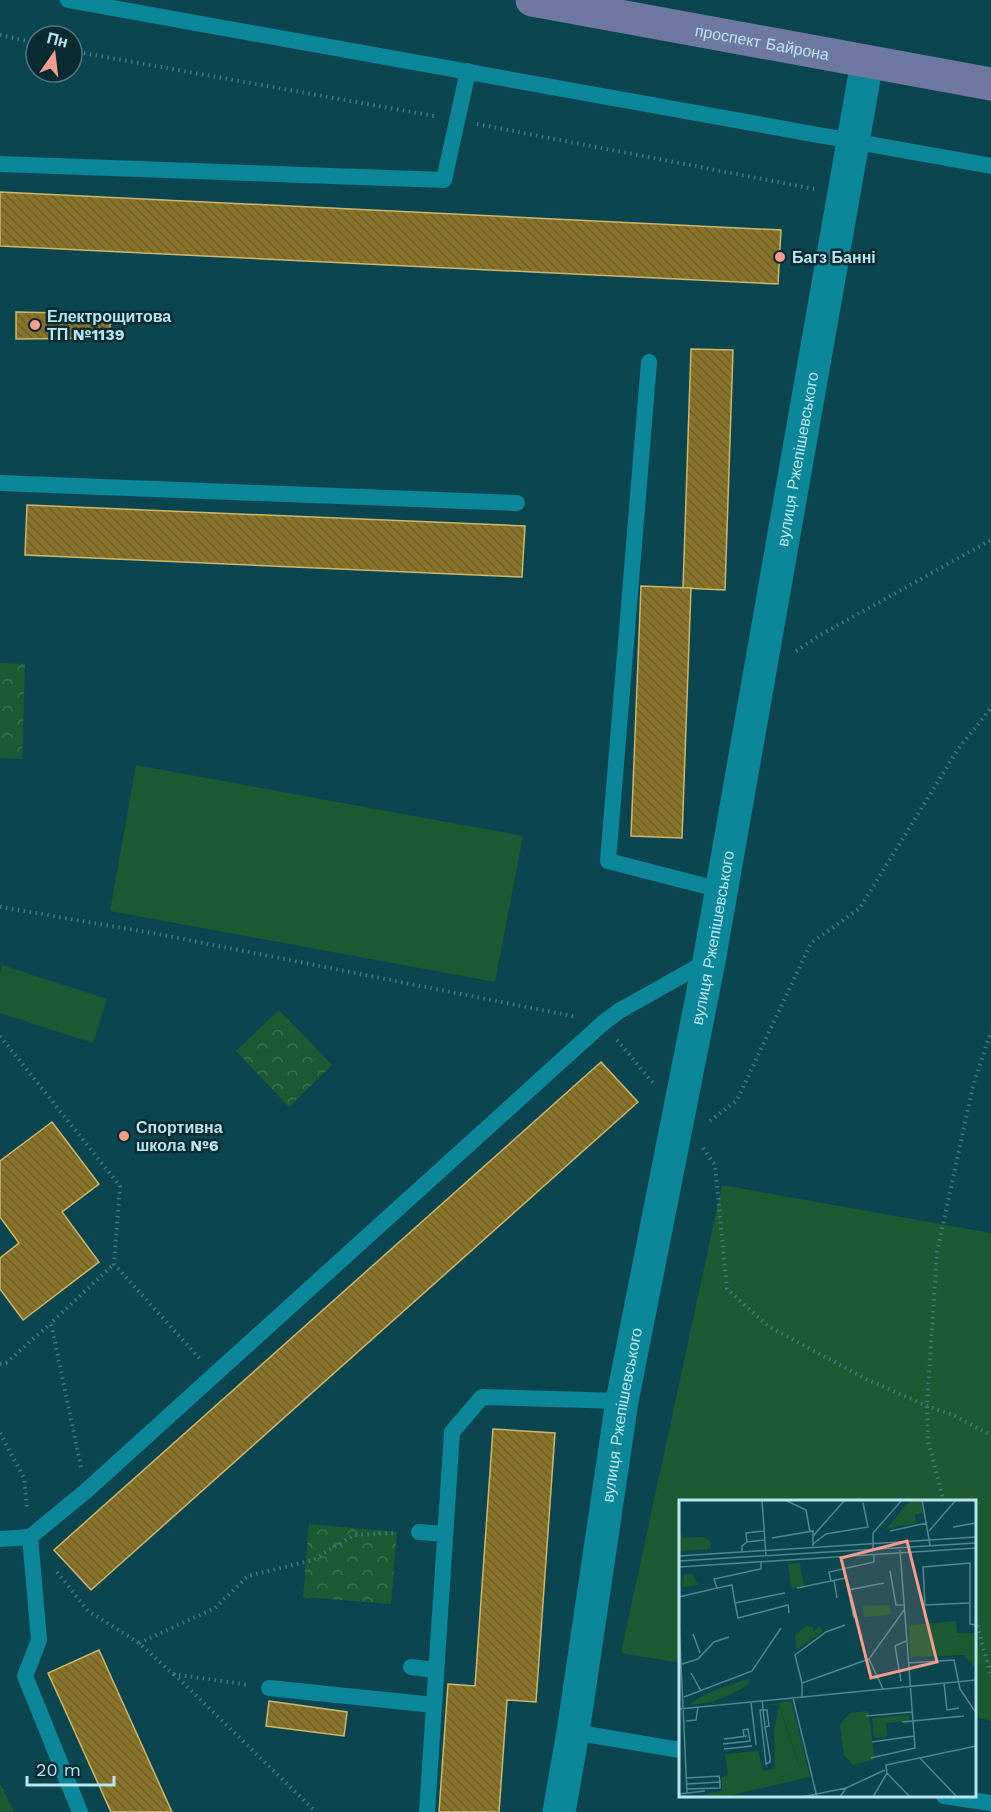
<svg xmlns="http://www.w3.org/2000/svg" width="991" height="1812" font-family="'Work Sans',sans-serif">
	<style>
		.grass { fill: #1b5a32 }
		.forest { fill: url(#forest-crowns) }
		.building { fill: url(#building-back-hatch); stroke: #ceb66d; stroke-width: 1.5 }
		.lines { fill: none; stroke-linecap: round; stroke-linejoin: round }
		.path { stroke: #417882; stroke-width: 4; stroke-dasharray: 1.5 4.5; stroke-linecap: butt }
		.service { stroke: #0c8699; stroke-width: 16 }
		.minor { stroke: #0c8699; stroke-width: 33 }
		.primary { stroke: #6e78a1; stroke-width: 33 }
		.poi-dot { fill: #f49d8c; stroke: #082a30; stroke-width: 2 }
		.labels { text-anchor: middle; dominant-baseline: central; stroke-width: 5; stroke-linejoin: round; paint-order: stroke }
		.street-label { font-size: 16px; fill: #b8e5ef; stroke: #082a30 }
		.poi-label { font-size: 16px; font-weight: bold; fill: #b8e5ef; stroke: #082a30; text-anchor: start }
		.inset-road { fill: none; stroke: #508690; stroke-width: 1.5 }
		.view { fill: #f49d8c; fill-opacity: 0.15; stroke: #f49d8c; stroke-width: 3 }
		.inset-edge { fill: none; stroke: #b8e5ef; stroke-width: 3 }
	</style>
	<defs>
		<pattern id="forest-crowns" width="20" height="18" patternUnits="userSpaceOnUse" patternTransform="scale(1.5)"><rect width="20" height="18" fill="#1b5a32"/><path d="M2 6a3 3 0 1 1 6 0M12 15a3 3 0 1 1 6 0" fill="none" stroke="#3a7250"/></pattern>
		<pattern id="building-back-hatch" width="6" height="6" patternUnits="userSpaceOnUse" patternTransform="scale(1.5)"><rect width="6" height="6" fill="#8a7327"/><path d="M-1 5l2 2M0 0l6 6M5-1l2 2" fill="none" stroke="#696134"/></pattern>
	</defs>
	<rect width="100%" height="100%" fill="#0b4650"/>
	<g class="grass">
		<polygon points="136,765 523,836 495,982 110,911"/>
		<polygon points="2,965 107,999 93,1043 0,1013 0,973"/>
		<polygon points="722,1185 991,1233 991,1721 975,1717 974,1502 680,1502 680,1663 621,1653"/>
	</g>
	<g class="forest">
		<polygon points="0,663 25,664 22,759 0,758"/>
		<polygon points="279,1010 332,1065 289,1107 236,1051"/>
		<polygon points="309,1524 397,1532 391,1604 303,1597"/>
		<polygon points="0,1783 14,1812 0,1812"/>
	</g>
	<g class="building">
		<polygon points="0,192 781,230 778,284 0,246"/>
		<polygon points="16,312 110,314 110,338 16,339"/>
		<polygon points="691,349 733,350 725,590 683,588"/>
		<polygon points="27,505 525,526 522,577 25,555"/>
		<polygon points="641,586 691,588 682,838 631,836"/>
		<polygon points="601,1062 638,1102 91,1590 54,1550"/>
		<polygon points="52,1122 99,1184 62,1212 99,1262 23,1320 0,1289 0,1258 19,1243 0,1217 0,1161"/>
		<polygon points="493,1429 555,1433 536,1702 507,1700 499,1812 439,1812 448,1684 475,1686"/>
		<polygon points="99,1650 172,1812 111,1812 59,1697 48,1673"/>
		<polygon points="269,1701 347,1712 344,1736 266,1726"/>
	</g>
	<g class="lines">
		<g class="path">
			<polyline points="0,35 36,43"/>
			<polyline points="72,51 434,116"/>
			<polyline points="477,124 814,189"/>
			<polyline points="796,651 822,634 991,540"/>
			<polyline points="0,907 158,934 577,1017"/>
			<polyline points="0,1036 120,1186 114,1264 200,1359"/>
			<polyline points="617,1040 653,1083"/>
			<polyline points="710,1121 737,1100 811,943 860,908 958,749 991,708"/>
			<polyline points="703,1148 715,1165 727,1289 768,1326 866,1379 927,1406 953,1415 991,1435"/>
			<polyline points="0,1364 6,1363 51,1323"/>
			<polyline points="0,1433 24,1478 27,1509"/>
			<polyline points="81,1467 51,1323 114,1264"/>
			<polyline points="944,1502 928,1441 927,1406 937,1252 973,1086 991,1031"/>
			<polyline points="57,1572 88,1611 139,1643 173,1674 249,1685"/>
			<polyline points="974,1614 991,1675"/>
			<polyline points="139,1643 215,1608 248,1576 313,1560 354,1535 396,1533"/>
			<polyline points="174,1674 316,1812"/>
		</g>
		<g class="service">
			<polyline points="68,0 991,166"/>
			<polyline points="0,164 444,180 468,71"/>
			<polyline points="649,362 608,861 721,890"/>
			<polyline points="0,483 517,503"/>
			<polyline points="419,1532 445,1534"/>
			<polyline points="0,1539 30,1537"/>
			<polyline points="411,1667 436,1670"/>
			<polyline points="269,1688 434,1705"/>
			<polyline points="573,1732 680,1750"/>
			<polyline points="944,1796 991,1803"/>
			<polyline points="80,1812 25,1676 39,1640 30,1537 86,1491 603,1023 619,1011 708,961"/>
			<polyline points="427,1812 452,1432 482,1397 622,1401"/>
		</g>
		<path class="minor" id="s1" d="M559,1812L573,1732L622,1401L709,961L867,62"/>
		<path class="primary" id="s2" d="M532,0L991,84"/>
	</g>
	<g class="poi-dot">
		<circle cx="780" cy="257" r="6"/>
		<circle cx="35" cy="325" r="6"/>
		<circle cx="124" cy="1136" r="6"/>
	</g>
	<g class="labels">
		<g class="street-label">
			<text stroke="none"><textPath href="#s2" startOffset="234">проспект Байрона</textPath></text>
			<text stroke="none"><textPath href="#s1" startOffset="1374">вулиця Ржепішевського</textPath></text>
			<text stroke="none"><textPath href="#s1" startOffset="888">вулиця Ржепішевського</textPath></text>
			<text stroke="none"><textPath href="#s1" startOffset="402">вулиця Ржепішевського</textPath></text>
		</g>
		<g class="poi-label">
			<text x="792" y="257">Багз Банні</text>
			<text x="47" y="316">Електрощитова<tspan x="47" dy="18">ТП №1139</tspan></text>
			<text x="136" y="1127">Спортивна<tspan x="136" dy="18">школа №6</tspan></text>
		</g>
	</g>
	<g transform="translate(679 1500)">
		<rect width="297" height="297" fill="#0b4650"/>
		<path d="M2,26L3,38L25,37L31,41L32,49L0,51ZM211,105L212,115L185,117L184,106ZM277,121L278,133H297V169L285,155L231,157L230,125ZM128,126L134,127V132L141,126L144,131L118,150L116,135ZM71,178L68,186L56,192L34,202L10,205L26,194ZM100,206L122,272L43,291V277L49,275L46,254L79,251L84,271L96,268L95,230ZM189,211L196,259L174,265L165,255L161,224L171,213ZM230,215V221L207,223L208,237L195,238L193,218Z" fill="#1b5a32"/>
		<path d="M232,0H242L244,13L236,15L237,23L207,29ZM121,63L125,86L112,88L109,64ZM5,74H13L20,85L3,87ZM112,200L131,277L44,297H14L122,272L100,204L86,206Z" fill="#1b5a32"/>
		<path class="inset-road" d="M83,0L87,56M106,0L127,10L131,32M243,0L251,45M274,27L297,23M211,31L248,23M250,31L277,0M93,38L134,31V36M68,42L67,33L85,31M134,44L147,34L189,27L184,3M134,46V36L166,0M194,49V33L223,0M221,50L234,221L223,222M63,51V46L68,42L86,40M195,55V62L150,72L152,81L167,78L169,90L205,83M0,56L297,37M0,61L297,43M0,67L297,48M211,71L217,105H225M155,80L158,98M38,88L53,85L56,103L106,93M118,88L152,81M169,90L175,118M0,97L38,88L35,79L82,69V62M56,103L59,118L109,105L110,113M290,103L246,105L244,67L291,63V124L297,125M0,121L8,293L0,294M14,134L21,153M229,163L275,160L281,189L297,213M3,164L19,159L35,142L50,137M12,173L22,191M222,181L216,146L227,141M123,183L116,155L147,132L166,125M265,183L268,210L280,208M204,189L190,159L225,110M5,197L73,171L102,128M123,197V183L190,159M114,198L138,297M83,201L84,207V210L86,226V227L91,258V262L87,264L81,210H88L90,226L86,227M72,202L77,245M0,209L297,180M187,216L233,212M7,221L17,220L19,207M45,239L68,236M193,242L235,236M44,244L71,241L69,229L64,230L65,236M45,249L73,246M192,258L236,248L234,221L285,216M241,258L278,297M8,278L40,276L41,282M8,284L41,282V288L8,289M8,293L26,291M123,297L167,288M161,297L167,288L206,270M194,297L208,273M231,297L208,273L207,265L297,246"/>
		<path class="view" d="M228,41L258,162L192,178L162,58Z"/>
		<rect width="297" height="297" class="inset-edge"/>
	</g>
	<g transform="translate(54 54) rotate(14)"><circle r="28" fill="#082a30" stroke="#4e757c" stroke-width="1.5"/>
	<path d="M0-4.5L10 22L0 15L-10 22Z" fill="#f49d8c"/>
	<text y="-9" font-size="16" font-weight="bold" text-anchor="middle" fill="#b8e5ef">Пн</text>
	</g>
	<path d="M27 1776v9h87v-9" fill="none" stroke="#b8e5ef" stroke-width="3"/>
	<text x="36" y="1776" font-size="18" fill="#b8e5ef" stroke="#082a30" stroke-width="4.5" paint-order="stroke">20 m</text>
</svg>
